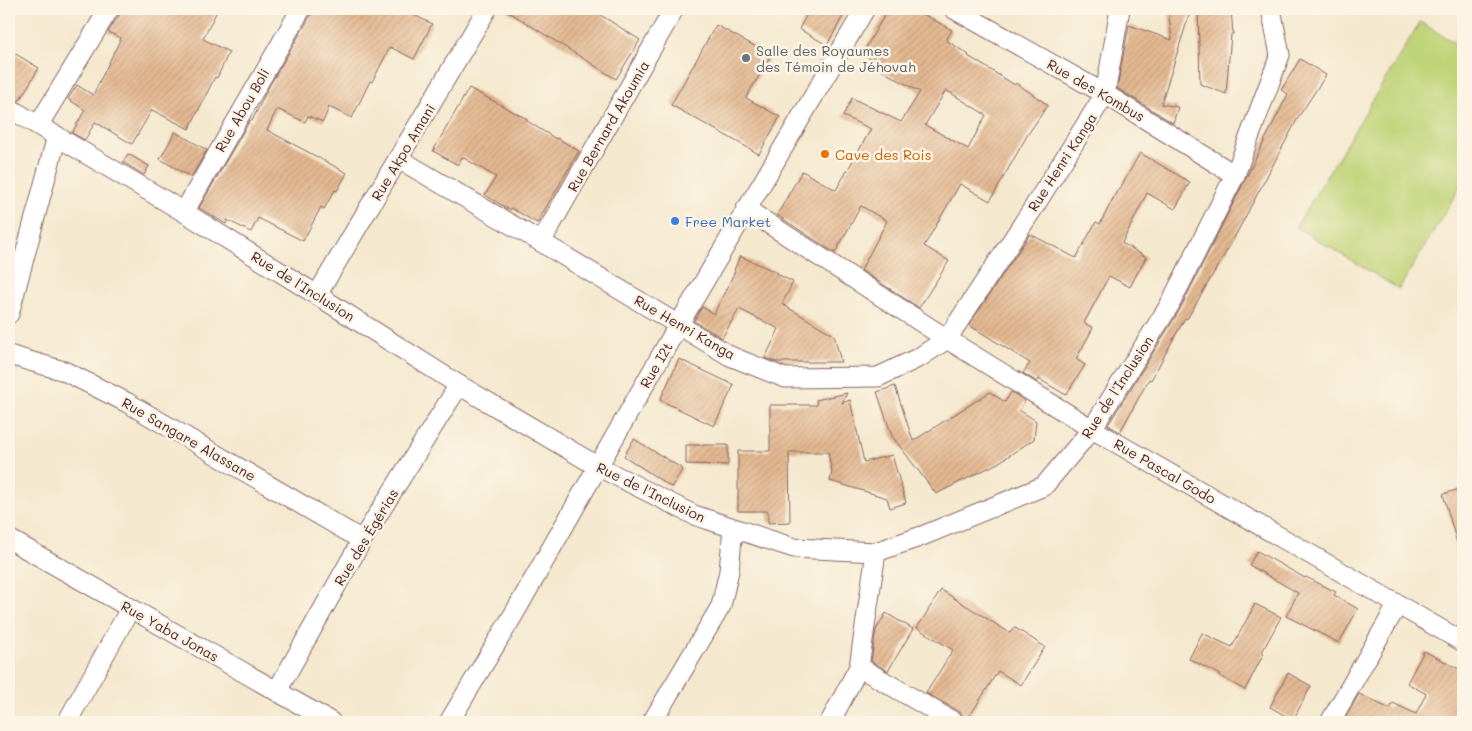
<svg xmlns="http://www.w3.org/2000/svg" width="1472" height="731" font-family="Mali,sans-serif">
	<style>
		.garden { fill: #bfd377; stroke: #847951 }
		.building { fill: url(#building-hatch); fill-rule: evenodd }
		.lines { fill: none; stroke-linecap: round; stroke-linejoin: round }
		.street-casing { stroke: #866564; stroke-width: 21 }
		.street { stroke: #fff; stroke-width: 19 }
		.worship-dot { fill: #6b7280; stroke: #fcf5e5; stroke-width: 2 }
		.food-dot { fill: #e8710a; stroke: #fcf5e5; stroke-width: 2 }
		.shop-dot { fill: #3f7fe0; stroke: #fcf5e5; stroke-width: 2 }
		.labels { text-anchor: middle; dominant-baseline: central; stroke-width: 5; stroke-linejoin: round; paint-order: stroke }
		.worship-label { font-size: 14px; fill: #5b616d; stroke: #fcf5e5; text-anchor: start }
		.street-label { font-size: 14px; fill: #4a1f2b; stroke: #fcf5e5 }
		.food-label { font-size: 14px; fill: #c56008; stroke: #fcf5e5; text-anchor: start }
		.shop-label { font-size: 14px; fill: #366cbe; stroke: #fcf5e5; text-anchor: start }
	</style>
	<defs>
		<pattern id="building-hatch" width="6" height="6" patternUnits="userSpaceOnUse" patternTransform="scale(1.25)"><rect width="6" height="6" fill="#e3b891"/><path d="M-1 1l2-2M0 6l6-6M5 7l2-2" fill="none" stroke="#c49e7d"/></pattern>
	</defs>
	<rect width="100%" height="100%" fill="#fcf5e5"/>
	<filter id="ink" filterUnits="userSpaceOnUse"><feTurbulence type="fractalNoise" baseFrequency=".02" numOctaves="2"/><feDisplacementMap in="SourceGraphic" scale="10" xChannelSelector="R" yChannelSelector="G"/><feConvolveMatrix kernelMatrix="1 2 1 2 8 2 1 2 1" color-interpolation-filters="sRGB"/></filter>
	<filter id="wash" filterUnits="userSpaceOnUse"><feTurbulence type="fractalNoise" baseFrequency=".0096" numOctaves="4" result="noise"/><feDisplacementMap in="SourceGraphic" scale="20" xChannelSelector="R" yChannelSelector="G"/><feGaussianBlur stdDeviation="1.12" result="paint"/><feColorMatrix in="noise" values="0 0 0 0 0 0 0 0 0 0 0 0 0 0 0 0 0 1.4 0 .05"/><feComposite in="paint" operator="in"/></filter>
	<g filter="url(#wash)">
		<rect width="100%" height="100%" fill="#f4e8ce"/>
		<polygon class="garden" points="1420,22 1463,48 1463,182 1399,289 1296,227"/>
		<g id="blocks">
			<g class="building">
				<polygon points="120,9 218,9 203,39 229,52 217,78 215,77 189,129 152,110 132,144 95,122 85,140 72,133 85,110 68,99 77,85 93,95 121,38 108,32 119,15"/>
				<polygon points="312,9 402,9 432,24 414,59 390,47 372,82 370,81 352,118 329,107 323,122 308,116 305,122 277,109 267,130 347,173 337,191 335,190 324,209 321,207 303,241 258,218 251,232 227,220 226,224 199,208 250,120 252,121 268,88 311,15"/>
				<polygon points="504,9 602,9 599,14 640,40 616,79"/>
				<polygon points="810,9 847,9 827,45 799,29"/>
				<path d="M888,9H914L952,30L946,40L969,55L968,56L1015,85L1016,83L1048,105L1028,134L990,201L960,184L924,246L949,261L919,308L861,270L887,221L861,206L835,253L777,215L802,171L836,190L871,129L843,116L852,98L901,122L920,92L879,69L882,65L862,54ZM946,90L986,115L968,149L925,125Z"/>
				<polygon points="1168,9 1191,9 1161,104 1178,107 1173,123 1117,88 1129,25 1172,40"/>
				<polygon points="1198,9 1231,9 1233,34 1231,34 1226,94 1200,84"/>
				<polygon points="716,25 771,55 746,98 780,117 759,154 671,105"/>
				<polygon points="9,50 39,68 19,101 9,95"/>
				<polygon points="1300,59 1326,75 1299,116 1233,240 1187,319 1185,318 1151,380 1149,379 1120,432 1108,425 1179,311 1288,94 1281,90"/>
				<polygon points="469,88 527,119 527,121 556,139 557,138 579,151 537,223 511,208 510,210 485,195 496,177 462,157 458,165 433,151"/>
				<polygon points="175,132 207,150 191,177 160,159"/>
				<polygon points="1140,153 1190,182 1175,209 1147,193 1122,243 1146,257 1130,287 1109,276 1084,323 1093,328 1076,359 1085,365 1066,395 1039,379 1037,382 1023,373 1030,363 969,325 1030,234 1076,258 1096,222 1100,224 1118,189 1119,190"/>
				<polygon points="128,154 149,166 144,175 123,162"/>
				<polygon points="740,256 778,273 777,274 793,282 782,304 834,335 841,362 776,362 765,358 779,329 739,309 722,338 694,321 702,307 714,314 735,271 734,270"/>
				<polygon points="679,359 734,385 714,426 660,400"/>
				<polygon points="895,386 913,441 990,392 1005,402 1011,392 1025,401 1019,410 1036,421 1034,439 998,463 936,494 892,436 877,392"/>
				<polygon points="847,393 842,403 850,400 864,462 892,455 906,503 890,508 887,498 830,481 832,472 828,452 789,452 790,522 768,523 768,511 738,511 738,451 770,451 770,405 817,405 816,400"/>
				<polygon points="634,439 683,469 671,487 624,456"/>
				<polygon points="686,445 728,445 728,465 686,464"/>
				<polygon points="1463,488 1463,549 1459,550 1443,494"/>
				<polygon points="1257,551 1305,578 1306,577 1336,592 1334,595 1358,609 1339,643 1286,616 1298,593 1249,565"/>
				<polygon points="941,590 1010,633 1014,627 1045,647 1021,685 998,671 966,722 963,716 960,712 926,693 953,650 917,628"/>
				<polygon points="1255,604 1281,617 1262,652 1264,653 1245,690 1218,675 1219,674 1189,659 1202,633 1232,647"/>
				<polygon points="886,613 913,629 888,671 871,661 876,630"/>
				<polygon points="1424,651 1463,671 1463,722 1343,722 1359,694 1390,709 1393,703 1416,714 1426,694 1407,683"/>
				<polygon points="1288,673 1311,686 1293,720 1270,707"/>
			</g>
		</g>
	</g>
	<g filter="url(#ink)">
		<use href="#blocks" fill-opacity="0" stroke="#866564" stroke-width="1"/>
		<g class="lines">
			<g class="street-casing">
				<g id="street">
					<polyline points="954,9 1105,94 1235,175"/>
					<polyline points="9,108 184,212 317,295 459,385 597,466 694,515 794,548 876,552 922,536 1044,486 1092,429 1169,306 1235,175 1280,55 1271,9"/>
					<polyline points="39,124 109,9"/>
					<polyline points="399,159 541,242 730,356 785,378 878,377 920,357 947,339 1032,210 1105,94 1120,9"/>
					<polyline points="746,209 947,339 1092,429 1463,642"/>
					<polyline points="184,212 301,9"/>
					<polyline points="541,242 674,9"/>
					<polyline points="317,295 487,9"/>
					<polyline points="9,314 57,136"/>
					<polyline points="9,355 64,371 128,403 362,540"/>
					<polyline points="9,539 331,722"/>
					<polyline points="859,667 954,722"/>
					<polyline points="277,691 362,540 459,385"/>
					<polyline points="67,722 130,609"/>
					<polyline points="449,722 515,612 679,324 865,9"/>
					<polyline points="652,722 721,606 729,571 733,528"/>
					<polyline points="830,722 859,667 876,552"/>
					<polyline points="1330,722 1398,604"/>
				</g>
			</g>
			<use href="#street" class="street"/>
		</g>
	</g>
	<circle class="worship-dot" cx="746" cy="58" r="5"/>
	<circle class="food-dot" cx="825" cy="154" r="5"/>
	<circle class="shop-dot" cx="675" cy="221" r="5"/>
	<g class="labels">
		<g class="worship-label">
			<text x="756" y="50">Salle des Royaumes<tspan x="756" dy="16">des Témoin de Jéhovah</tspan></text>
		</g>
		<g class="street-label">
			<text transform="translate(1096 90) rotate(30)">Rue des Kombus</text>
			<text transform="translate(242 110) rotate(-60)">Rue Abou Boli</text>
			<text transform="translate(608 126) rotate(-60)">Rue Bernard Akoumia</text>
			<text transform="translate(403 152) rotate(-59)">Rue Akpo Amani</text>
			<text transform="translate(1062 162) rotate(-57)">Rue Henri Kanga</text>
			<text transform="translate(303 286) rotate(32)">Rue de l'Inclusion</text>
			<text transform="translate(685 327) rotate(30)">Rue Henri Kanga</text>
			<text transform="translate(656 365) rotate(-60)">Rue I2t</text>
			<text transform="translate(1117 387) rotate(-57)">Rue de l'Inclusion</text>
			<text transform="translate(189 439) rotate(30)">Rue Sangare Alassane</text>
			<text transform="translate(1165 471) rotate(30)">Rue Pascal Godo</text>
			<text transform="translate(651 492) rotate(26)">Rue de l'Inclusion</text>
			<text transform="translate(366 537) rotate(-59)">Rue des Égérias</text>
			<text transform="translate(170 631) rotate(29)">Rue Yaba Jonas</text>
		</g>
		<g class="food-label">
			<text x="835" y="154">Cave des Rois</text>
		</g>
		<g class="shop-label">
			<text x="685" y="221">Free Market</text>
		</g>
	</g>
	<rect width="1472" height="731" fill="none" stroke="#fcf5e5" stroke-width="30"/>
</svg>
